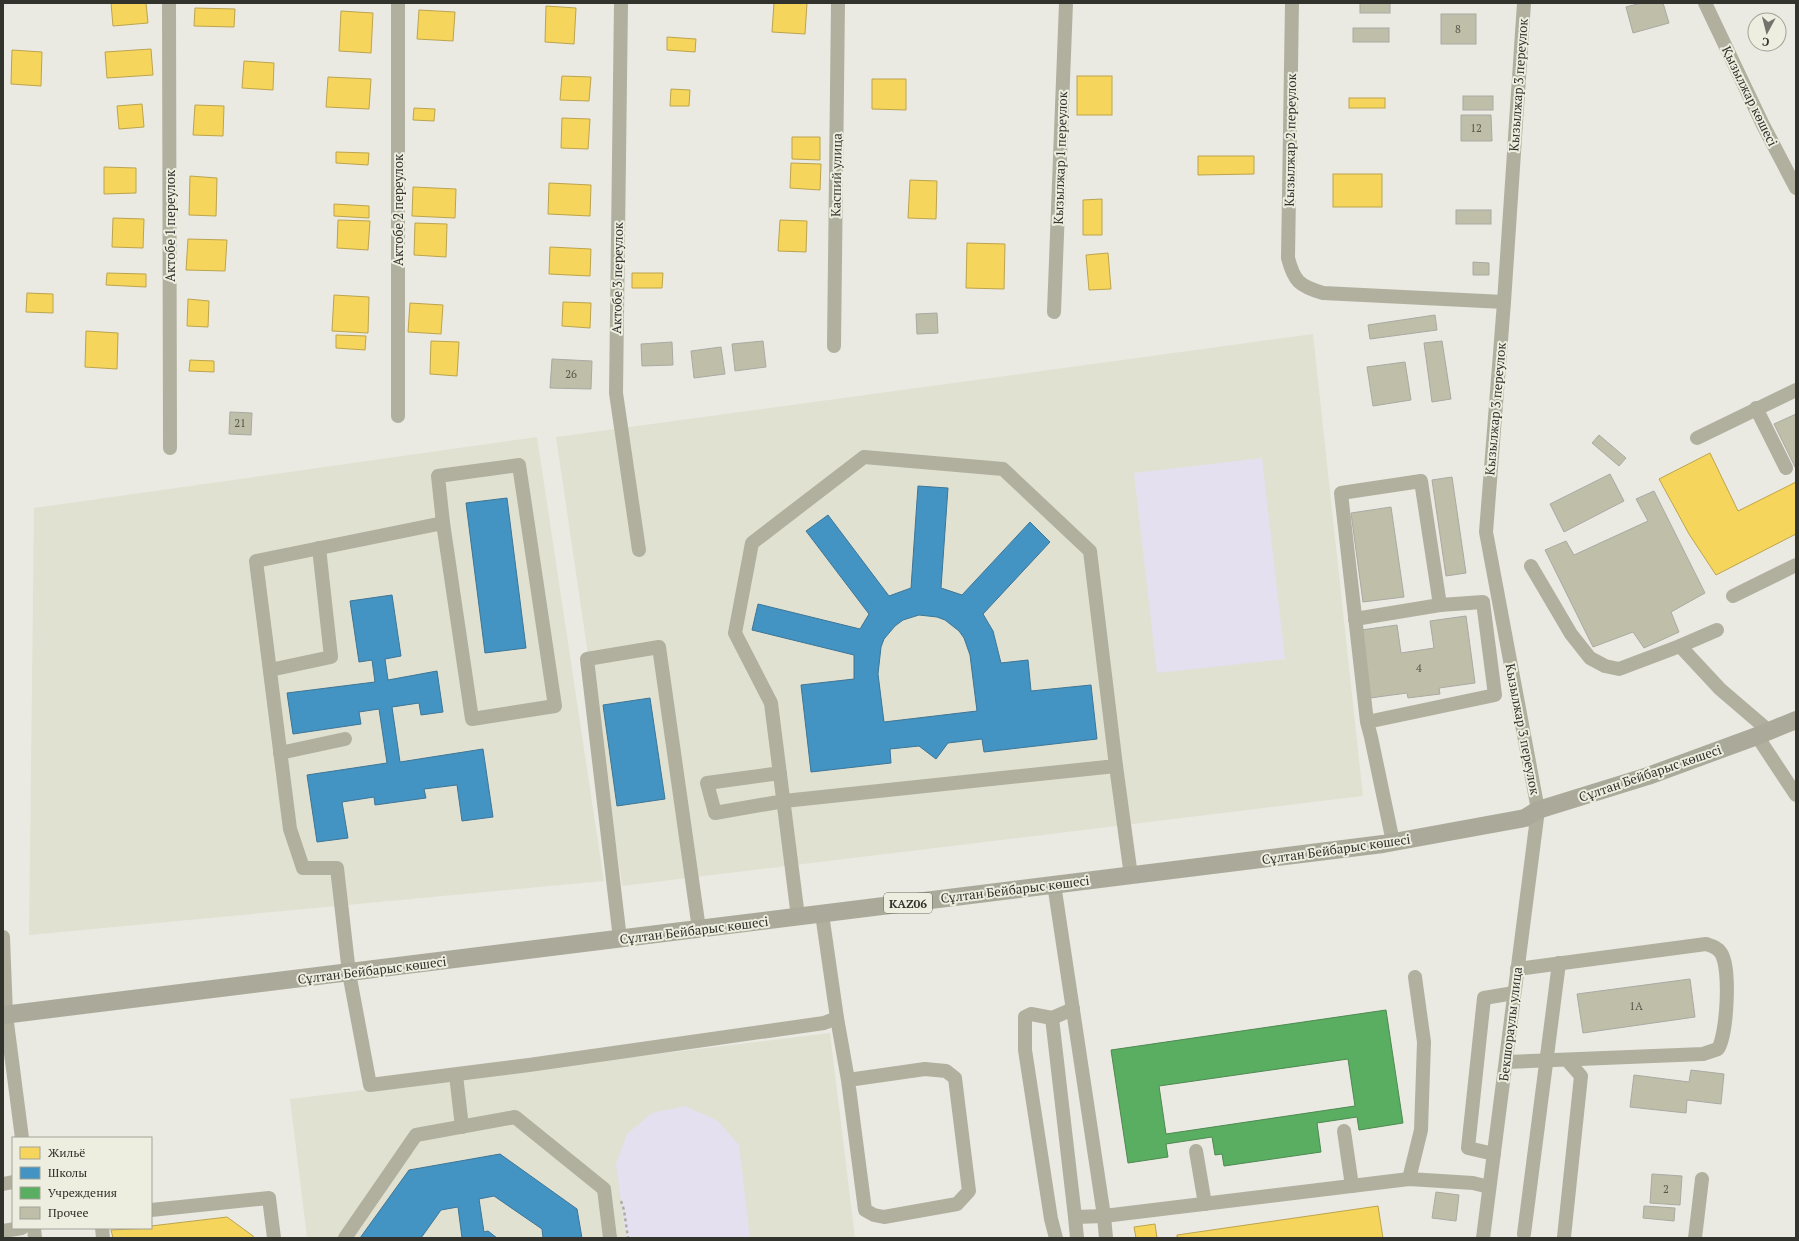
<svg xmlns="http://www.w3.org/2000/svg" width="1799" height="1241" font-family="'PT Serif',serif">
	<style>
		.built { fill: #e1e1d2 }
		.green { fill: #e4e0ef }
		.homes { fill: #f6d55c; stroke: #bca44e }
		.schools { fill: #4393c3; stroke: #3e7696; fill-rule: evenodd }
		.public { fill: #5aae61; stroke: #4e8951; fill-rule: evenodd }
		.building { fill: #bfbea8; stroke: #aaaaa4 }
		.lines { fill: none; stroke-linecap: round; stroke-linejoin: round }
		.path { stroke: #aeada0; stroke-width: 2.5; stroke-dasharray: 3 3; stroke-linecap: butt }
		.minor { stroke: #b1b09f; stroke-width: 14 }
		.major { stroke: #abaa9a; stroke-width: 18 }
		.labels { text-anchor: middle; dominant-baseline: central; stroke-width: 4; stroke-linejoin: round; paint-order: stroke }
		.number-label { font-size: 11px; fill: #56564c }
		.shield { fill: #edede0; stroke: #6b6b63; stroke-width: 1 }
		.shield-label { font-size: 12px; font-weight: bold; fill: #33332d }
		.street-label { font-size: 13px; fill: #33332d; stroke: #edede0 }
	</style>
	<rect width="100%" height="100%" fill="#eaeae3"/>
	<g class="built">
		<polygon points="1313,334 1363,796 622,886 556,437"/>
		<polygon points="537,437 604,881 29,935 34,508"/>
		<polygon points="830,1033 855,1238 307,1238 290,1099"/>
	</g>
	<g class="green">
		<polygon points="1262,458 1285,659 1157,673 1134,473"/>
		<polygon points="685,1106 718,1121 739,1145 750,1238 626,1238 616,1164 627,1134 652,1113"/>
	</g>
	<g class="homes">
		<polygon points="111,3 146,3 148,23 113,26"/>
		<polygon points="774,3 807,3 805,34 772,32"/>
		<polygon points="546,6 576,8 574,44 545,42"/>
		<polygon points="195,8 235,9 234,27 194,26"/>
		<polygon points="419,10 455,12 453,41 417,39"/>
		<polygon points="341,11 373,13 371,53 339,51"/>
		<polygon points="667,37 696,39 695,52 667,50"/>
		<polygon points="151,49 153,75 107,78 105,52"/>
		<polygon points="12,50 42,52 41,86 11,84"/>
		<polygon points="244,61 274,63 273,90 242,88"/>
		<polygon points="562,76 591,77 589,101 560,100"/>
		<rect x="1077" y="76" width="35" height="39"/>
		<polygon points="328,77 371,79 369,109 326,107"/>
		<polygon points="872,79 906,79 906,110 872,109"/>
		<polygon points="671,89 690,90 689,106 670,106"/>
		<rect x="1349" y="98" width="36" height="10"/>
		<polygon points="142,104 144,127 119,129 117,106"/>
		<polygon points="195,105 224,106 223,136 193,135"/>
		<polygon points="414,108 435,109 434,121 413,120"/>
		<polygon points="562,118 590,119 588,149 561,148"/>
		<polygon points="792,137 820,137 820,160 792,159"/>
		<polygon points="336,152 369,153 368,165 336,163"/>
		<polygon points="1198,156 1254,156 1254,174 1198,175"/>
		<polygon points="791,163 821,164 820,190 790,188"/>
		<polygon points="104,167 136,168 136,193 104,194"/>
		<rect x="1333" y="174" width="49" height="33"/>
		<polygon points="190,176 217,178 216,216 189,215"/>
		<polygon points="910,180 937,181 936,219 908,218"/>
		<polygon points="549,183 591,185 590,216 548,214"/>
		<polygon points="413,187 456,189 455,218 412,216"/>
		<polygon points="1102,199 1102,235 1083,235 1083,200"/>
		<polygon points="334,204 369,206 369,218 334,216"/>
		<polygon points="113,218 144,219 143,248 112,247"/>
		<polygon points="338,220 370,221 368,250 337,248"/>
		<polygon points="780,220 807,221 806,252 778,251"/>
		<polygon points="415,223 447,224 446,257 414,255"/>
		<polygon points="188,239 227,240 225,271 186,270"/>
		<polygon points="967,243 1005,244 1004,289 966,288"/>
		<polygon points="550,247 591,249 590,276 549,274"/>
		<polygon points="1108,253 1111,289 1089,290 1086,255"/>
		<polygon points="107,273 146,274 146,287 106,285"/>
		<polygon points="632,273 663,273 662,288 632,288"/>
		<polygon points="27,293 53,294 53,313 26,312"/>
		<polygon points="334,295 369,297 368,333 332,331"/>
		<polygon points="188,299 209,301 208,327 187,326"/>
		<polygon points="563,302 591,303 590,328 562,326"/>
		<polygon points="410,303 443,305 441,334 408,332"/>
		<polygon points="86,331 118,333 117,369 85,367"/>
		<polygon points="336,335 366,336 365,350 336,348"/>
		<polygon points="431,341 459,342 457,376 430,374"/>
		<polygon points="190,360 214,361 214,372 189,371"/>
		<polygon points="1710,453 1738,511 1796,482 1796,534 1716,575 1689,534 1659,479"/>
		<polygon points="1378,1206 1383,1238 1177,1238 1177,1235"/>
		<polygon points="227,1217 253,1236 254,1238 113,1238 111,1230 151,1228 151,1226"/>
		<polygon points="1155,1224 1157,1238 1136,1238 1134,1227"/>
	</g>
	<g class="schools">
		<path d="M918,486L948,488L941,588L962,595L1030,522L1050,542L983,614L993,631L1001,663L1028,660L1031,691L1091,685L1097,739L984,752L982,739L948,743L936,759L919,746L890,749L891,763L811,772L801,685L854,679V655L752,630L758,604L860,629L869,614L806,531L828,515L889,596L911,588ZM919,615L937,617L945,620L959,631L964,638L970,655L977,711L884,722L878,674L881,647L884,639L895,626L903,620Z"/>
		<polygon points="507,498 526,648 485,653 466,503"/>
		<polygon points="392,595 401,656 385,659 388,680 437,671 443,712 421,715 419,703 392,707 400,762 483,749 493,817 462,821 457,785 424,789 426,798 375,805 374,797 342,802 348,838 317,842 307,775 387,763 379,709 359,712 361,724 293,734 287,693 375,682 372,660 359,662 350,601"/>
		<polygon points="650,698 665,799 617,806 603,705"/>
		<polygon points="500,1154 577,1209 582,1238 543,1238 542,1229 494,1196 479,1199 484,1232 488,1231 497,1238 462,1238 458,1207 441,1210 421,1238 360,1238 409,1170"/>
	</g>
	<path class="public" d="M1386,1010L1403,1123L1359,1130L1357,1117L1317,1123L1321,1152L1224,1166L1222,1154L1215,1155L1212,1137L1166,1144L1168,1157L1128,1163L1111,1050ZM1348,1059L1355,1106L1166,1134L1159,1086Z"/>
	<g class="building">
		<rect x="1360" y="3" width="30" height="10"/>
		<polygon points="1641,3 1663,3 1669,23 1633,33 1626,7"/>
		<rect x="1441" y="14" width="35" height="30"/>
		<rect x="1353" y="28" width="36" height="14"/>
		<rect x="1463" y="96" width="30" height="14"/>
		<polygon points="1461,115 1491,115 1492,141 1461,141"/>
		<rect x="1456" y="210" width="35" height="14"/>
		<polygon points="1473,262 1489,263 1489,275 1473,275"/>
		<polygon points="937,313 938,333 917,334 916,314"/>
		<polygon points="1435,315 1437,330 1370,339 1368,325"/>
		<polygon points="763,341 766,367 735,371 732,344"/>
		<polygon points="1442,341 1451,399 1432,402 1424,343"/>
		<polygon points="672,342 673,365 642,366 641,344"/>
		<polygon points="721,347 725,374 694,378 691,351"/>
		<polygon points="552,359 592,361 591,389 550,388"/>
		<polygon points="1405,362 1411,400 1373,406 1367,367"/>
		<polygon points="230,412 252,413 251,435 229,434"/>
		<polygon points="1796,414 1796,469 1774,424"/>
		<polygon points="1599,435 1626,458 1619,466 1592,443"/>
		<polygon points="1610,474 1624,501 1564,532 1550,504"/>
		<polygon points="1452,477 1466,573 1446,576 1432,480"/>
		<polygon points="1654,491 1705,593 1671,612 1679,632 1644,648 1633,632 1593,647 1545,550 1566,541 1574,555 1648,521 1636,499"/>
		<polygon points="1391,507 1404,597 1363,602 1351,513"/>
		<polygon points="1466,616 1475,683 1439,688 1440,694 1408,698 1407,693 1370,698 1361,630 1397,625 1401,653 1434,648 1430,621"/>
		<polygon points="1690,979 1695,1017 1583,1033 1577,994"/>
		<polygon points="1691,1070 1724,1074 1721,1104 1687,1100 1686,1113 1630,1107 1634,1075 1689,1082"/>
		<polygon points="1652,1174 1682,1176 1680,1205 1650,1203"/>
		<polygon points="1436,1192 1459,1195 1456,1221 1432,1218"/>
		<polygon points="1644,1206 1675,1208 1674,1221 1643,1218"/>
	</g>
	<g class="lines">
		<polyline class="path" points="621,1201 624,1210 628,1238"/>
		<g class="minor">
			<polyline points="169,3 170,448"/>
			<polyline points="398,3 398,416"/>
			<polyline points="621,3 616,393 639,550"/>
			<path d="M1292,3L1288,258C1294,281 1299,286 1323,293L1504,302"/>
			<polyline points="1705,3 1763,125 1796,188"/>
			<polyline points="1054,312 1066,3"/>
			<polyline points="834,346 838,3"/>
			<polyline points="1756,408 1786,468"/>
			<polyline points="1697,438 1796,390"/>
			<polygon points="519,465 555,706 472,719 443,523 438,476"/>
			<polyline points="443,523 256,561 290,829 303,868 337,868 349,973 370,1085 529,1065 824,1023 837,1018 822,914"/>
			<polyline points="1531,566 1571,634 1590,658 1605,666 1619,669 1680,646 1720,689 1769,731"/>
			<polyline points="1733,596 1796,565"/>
			<polyline points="1355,619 1440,605"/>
			<polyline points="1680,646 1717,630"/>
			<polyline points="270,670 331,657 319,548"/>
			<polyline points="1367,722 1495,695 1483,602 1440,605 1421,481 1341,493 1367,722 1371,737 1393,842"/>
			<polyline points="1757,736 1796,795"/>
			<polyline points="280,753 345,739"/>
			<polyline points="1116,766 1131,876"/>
			<polyline points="780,773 707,783 715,813 784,801 1116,766 1090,551 1003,469 864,457 752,543 735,633 771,703 798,917"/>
			<polyline points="1054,884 1104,1216 1106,1238"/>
			<polyline points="3,937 6,1015 22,1138"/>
			<polyline points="620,939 587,659 659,647 699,929"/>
			<polyline points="1073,1009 1052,1018 1075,1217 1104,1216 1409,1179 1473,1183 1489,1187"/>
			<polyline points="837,1018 848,1080 865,1210 874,1215 884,1217 957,1204 969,1191 955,1078 946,1071 925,1069 848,1080"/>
			<polyline points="1052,1018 1031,1014 1025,1017 1025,1050 1051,1219 1056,1238"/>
			<path d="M1506,1062L1703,1054L1718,1049C1727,1034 1731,968 1721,953C1717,947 1712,946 1706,944L1517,969"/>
			<polyline points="456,1075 462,1127"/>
			<polyline points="1344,1131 1352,1186"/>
			<polyline points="1196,1151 1205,1204"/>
			<polyline points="1494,1154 1468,1148 1484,998 1514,993"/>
			<polyline points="1409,1179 1421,1130 1424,1042 1415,977"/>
			<polyline points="3,1184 13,1182"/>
			<polyline points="151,1210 269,1198 274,1238"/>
			<polyline points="1075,1217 1077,1238"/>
			<polyline points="34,1228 35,1238"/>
			<polyline points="102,1228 103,1238"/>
			<polyline points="3,1231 22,1228"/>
			<polyline points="1524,1234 1559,963"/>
			<polyline points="1564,1237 1581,1076 1567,1060"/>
			<polyline points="345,1238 416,1135 515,1117 604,1189 610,1238"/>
			<polyline points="1483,1238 1538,810 1486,532 1504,302 1524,3"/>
			<polyline points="1695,1238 1702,1179"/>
		</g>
		<polyline class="major" points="3,1015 1383,844 1525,818 1538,810 1648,776 1757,736 1796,720"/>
	</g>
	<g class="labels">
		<g class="number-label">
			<text x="1458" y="29">8</text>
			<text x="1476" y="128">12</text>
			<text x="571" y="374">26</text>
			<text x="240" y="423">21</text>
			<text x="1419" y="668">4</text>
			<text x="1636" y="1006">1А</text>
			<text x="1666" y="1189">2</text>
		</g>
		<rect class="shield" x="884" y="893" width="48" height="20" rx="3"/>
		<g class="shield-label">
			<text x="908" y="903">KAZ06</text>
		</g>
		<g class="street-label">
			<text transform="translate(1518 85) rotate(-86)">Кызылжар 3 переулок</text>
			<text transform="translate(1750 96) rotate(64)">Қызылжар көшесі</text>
			<text transform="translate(1290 140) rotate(-89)">Кызылжар 2 переулок</text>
			<text transform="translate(1060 158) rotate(-88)">Кызылжар 1 переулок</text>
			<text transform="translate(836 175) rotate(-89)">Каспий улица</text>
			<text transform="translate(398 210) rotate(-90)">Актобе 2 переулок</text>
			<text transform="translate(170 226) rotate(-90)">Актобе 1 переулок</text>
			<text transform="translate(617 278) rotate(-89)">Актобе 3 переулок</text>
			<text transform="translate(1495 409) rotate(-85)">Кызылжар 3 переулок</text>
			<text transform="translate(1523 729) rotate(79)">Кызылжар 3 переулок</text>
			<text transform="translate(1650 773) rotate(-19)">Сұлтан Бейбарыс көшесі</text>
			<text transform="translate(1336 849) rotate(-8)">Сұлтан Бейбарыс көшесі</text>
			<text transform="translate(1015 889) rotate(-7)">Сұлтан Бейбарыс көшесі</text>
			<text transform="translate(694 930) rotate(-7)">Сұлтан Бейбарыс көшесі</text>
			<text transform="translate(372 970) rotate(-7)">Сұлтан Бейбарыс көшесі</text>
			<text transform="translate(1510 1024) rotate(-83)">Бекшораулы улица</text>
		</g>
	</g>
	<rect width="1799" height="1241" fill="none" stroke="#33332d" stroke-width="8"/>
	<rect x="12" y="1137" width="140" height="92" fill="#edede0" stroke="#a3a398"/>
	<rect x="20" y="1147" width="20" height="12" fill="#f6d55c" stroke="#a3a398"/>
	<text x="48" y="1157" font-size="12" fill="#33332d">Жильё</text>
	<rect x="20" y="1167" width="20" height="12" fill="#4393c3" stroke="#a3a398"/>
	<text x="48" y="1177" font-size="12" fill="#33332d">Школы</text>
	<rect x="20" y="1187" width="20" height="12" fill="#5aae61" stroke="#a3a398"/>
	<text x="48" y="1197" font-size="12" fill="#33332d">Учреждения</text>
	<rect x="20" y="1207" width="20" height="12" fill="#bfbea8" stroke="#a3a398"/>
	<text x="48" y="1217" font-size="12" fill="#33332d">Прочее</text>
	<g transform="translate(1767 32) rotate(187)"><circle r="19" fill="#edede0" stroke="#a3a398"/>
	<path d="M0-3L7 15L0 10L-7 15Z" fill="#73736d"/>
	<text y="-6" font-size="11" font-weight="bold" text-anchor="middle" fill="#33332d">С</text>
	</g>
</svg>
